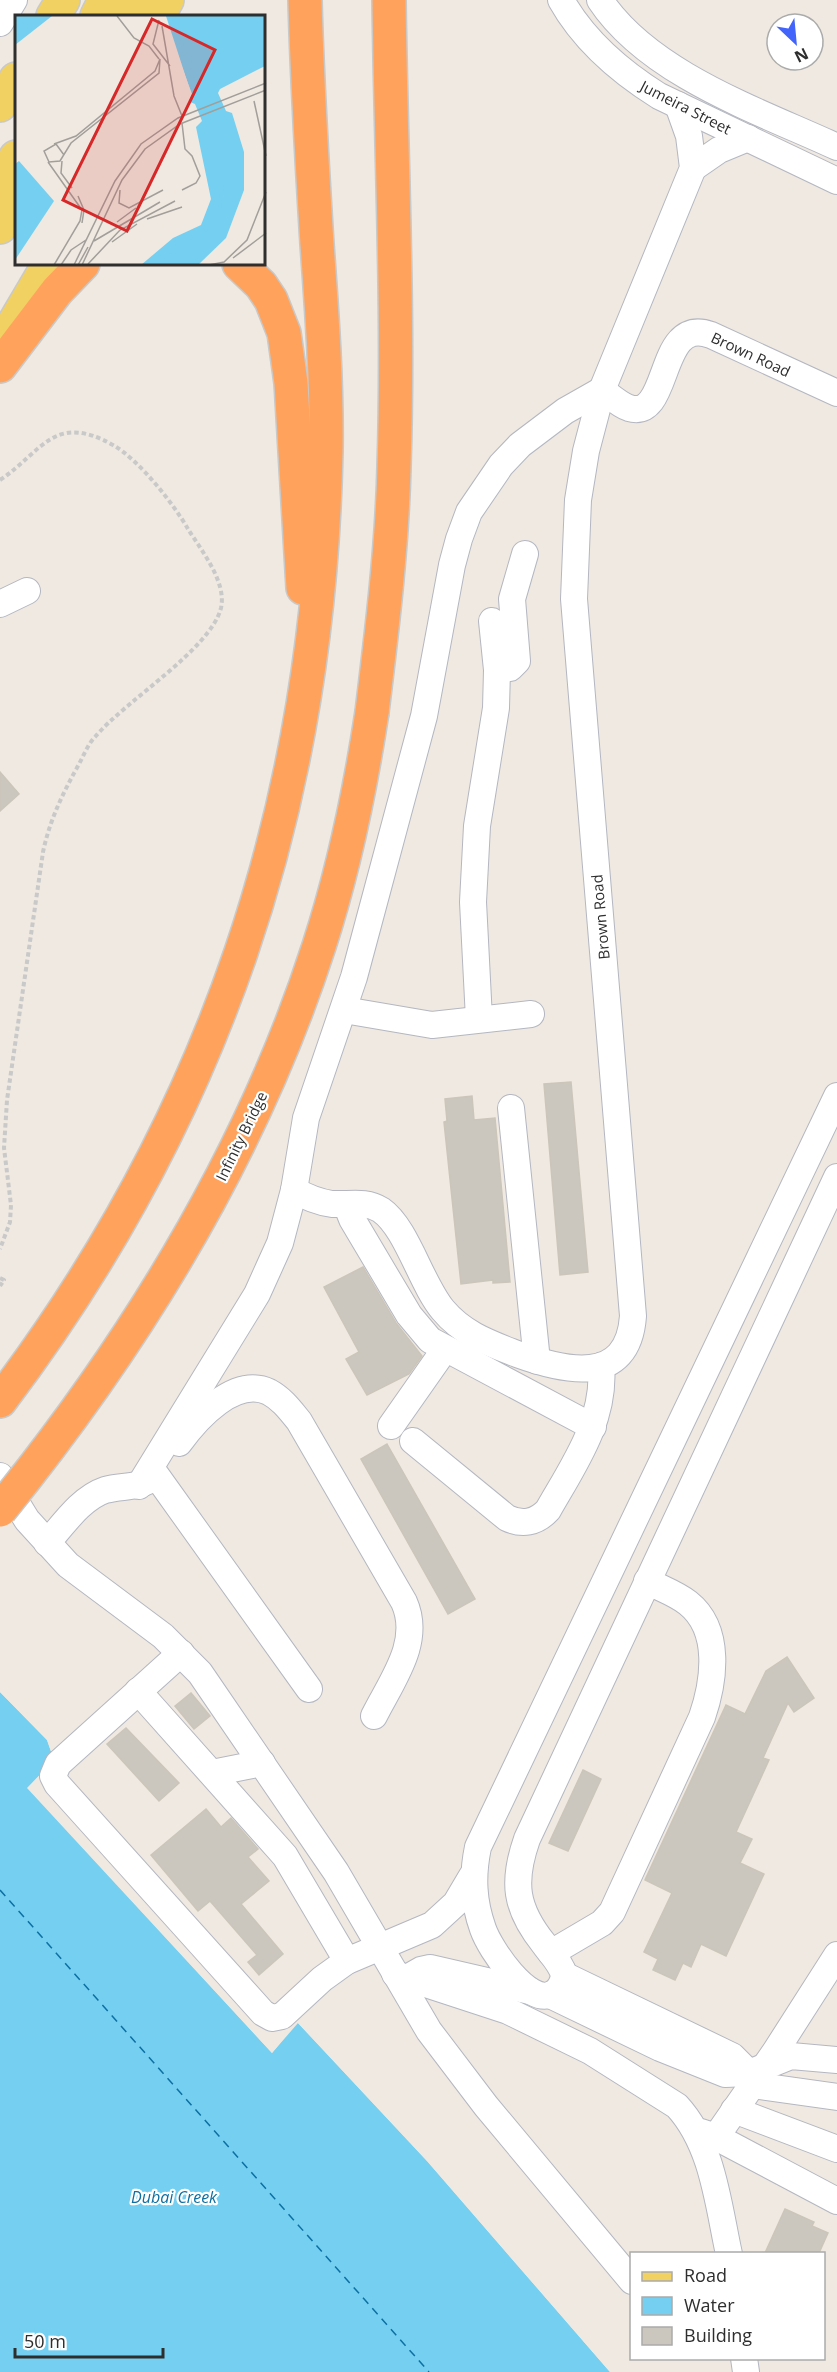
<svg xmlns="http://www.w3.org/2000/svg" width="837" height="2372" font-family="'Open Sans',sans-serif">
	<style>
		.water { fill: #75cff0 }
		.pier { fill: #efe9e1 }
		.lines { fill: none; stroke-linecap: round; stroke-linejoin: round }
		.ferry { stroke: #0d6fa3; stroke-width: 1.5; stroke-dasharray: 8 6; stroke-linecap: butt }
		.building { fill: #cbc7bf; stroke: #cbc5ba; stroke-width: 1.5 }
		.minor-casing { stroke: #b4b7c1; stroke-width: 28 }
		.major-casing { stroke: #c9c9c9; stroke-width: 36 }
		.highway-casing { stroke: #c9c9c9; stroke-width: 36 }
		.path { stroke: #c9c9c9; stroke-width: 4; stroke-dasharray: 4.5 3; stroke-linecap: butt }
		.minor { stroke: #fff; stroke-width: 26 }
		.major { stroke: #f2d163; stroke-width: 33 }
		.highway { stroke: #ffa35c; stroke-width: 33 }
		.highway-bridge-casing { stroke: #c9c9c9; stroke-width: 36; stroke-linecap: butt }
		.highway-bridge { stroke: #ffa35c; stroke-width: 33 }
		.labels { text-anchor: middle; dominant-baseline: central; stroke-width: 4.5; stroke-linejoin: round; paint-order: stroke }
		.street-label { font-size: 15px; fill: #2e2e2e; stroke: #fff }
		.water-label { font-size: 16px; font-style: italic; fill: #0d6fa3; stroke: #fff }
		.inset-river { fill: none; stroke: #75cff0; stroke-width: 3 }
		.inset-road { fill: none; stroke: #a29e99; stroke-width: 1.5 }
		.view { fill: #d62828; fill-opacity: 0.15; stroke: #d62828; stroke-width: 3 }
		.inset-edge { fill: none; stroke: #2e2e2e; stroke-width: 3 }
	</style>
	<rect width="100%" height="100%" fill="#efe9e1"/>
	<polygon class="water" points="0,1692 47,1740 54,1760 28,1788 272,2053 297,2022 427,2161 610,2372 0,2372"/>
	<polygon class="pier" points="2,1690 50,1738 57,1759 32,1788 272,2049 295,2020 299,2020 429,2159 613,2372 610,2372 427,2161 298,2023 272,2053 27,1788 54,1760 47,1740 0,1692"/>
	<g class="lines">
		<polyline class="ferry" points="0,1890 429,2372"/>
	</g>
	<g class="building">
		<polygon points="0,772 19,794 0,811"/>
		<polygon points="571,1082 588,1272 560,1275 544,1084"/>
		<polygon points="472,1096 474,1120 495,1118 510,1282 493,1283 493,1280 461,1284 444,1122 447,1121 445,1099"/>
		<polygon points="363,1267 396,1323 422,1356 409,1374 367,1395 346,1359 359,1352 324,1287"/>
		<polygon points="387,1444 475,1599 448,1614 361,1459"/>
		<polygon points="787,1657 814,1698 794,1712 788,1703 763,1758 769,1760 736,1832 752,1839 740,1863 764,1874 726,1956 701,1944 691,1967 683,1963 675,1980 653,1970 658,1959 644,1952 672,1893 645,1880 726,1705 745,1714 766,1671"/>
		<polygon points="191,1693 210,1716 194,1729 175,1706"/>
		<polygon points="126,1728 179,1783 159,1801 107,1744"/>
		<polygon points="583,1770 601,1779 568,1851 549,1843"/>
		<polygon points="206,1809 221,1827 231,1818 258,1849 248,1857 269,1881 241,1904 283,1954 259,1975 248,1962 257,1955 210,1901 198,1911 151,1855"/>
		<polygon points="785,2209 814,2222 812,2226 828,2233 819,2253 765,2253"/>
	</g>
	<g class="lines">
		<g class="minor-casing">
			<g id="minor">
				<path d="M561,0C584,41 619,71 659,96L837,181"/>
				<path d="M600,0C649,74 759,111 837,147"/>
				<polyline points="0,23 14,0"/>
				<polyline points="693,168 719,150 748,138"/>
				<polyline points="0,604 27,591"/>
				<polyline points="497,670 510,668 517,661 512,599 525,554"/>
				<polyline points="344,1010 432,1025 531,1014"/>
				<polyline points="479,1019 473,902 477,826 496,708 497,670 492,621"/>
				<path d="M837,1096L478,1847C472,1876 473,1901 483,1929C490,1949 528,2006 552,1994C560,1990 563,1983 564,1975C561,1963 551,1954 544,1944C515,1908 512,1882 527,1839L837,1177"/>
				<polyline points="511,1108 537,1361"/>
				<path d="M294,1190C306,1197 318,1202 332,1204C350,1205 365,1200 381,1210C407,1228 421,1284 443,1310C463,1334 489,1343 517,1354C564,1371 628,1387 633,1316L574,599L578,500L586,451L602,390L693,168L689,136L678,105"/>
				<polyline points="346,1204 352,1219 409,1315 430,1340 593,1427"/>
				<polyline points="391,1426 445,1349"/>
				<path d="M413,1441L507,1518C522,1525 536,1523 548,1510C573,1466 606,1420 601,1366"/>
				<path d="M179,1443C197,1418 235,1376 269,1392C282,1399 290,1410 299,1421L404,1602C422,1642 392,1680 374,1716"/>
				<polyline points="156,1475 309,1689"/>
				<polyline points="0,1476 27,1520 68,1565 163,1636 200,1673 336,1872 429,2031 486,2106 632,2281"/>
				<path d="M139,1486L257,1294L280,1243L294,1190L306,1118L354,977L424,716L452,565L459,539L469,512L501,465L520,445L565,411L602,390C610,396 620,405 629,408C672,421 656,315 711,335L837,393"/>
				<path d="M47,1543C63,1525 81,1498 105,1490C123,1485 138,1489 154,1477"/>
				<polyline points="181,1653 58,1764 53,1776 57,1784 263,2013 272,2018 282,2016 322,1979 347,1961 432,1925 456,1903 472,1876"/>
				<polyline points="138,1691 285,1856 347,1961"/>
				<polyline points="212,1773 262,1763"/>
				<path d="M551,1953L602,1923L612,1912L702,1717C714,1682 722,1630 688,1603C677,1594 660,1588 647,1581"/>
				<path d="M395,1974L508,2011L590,2051L677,2106C713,2145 718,2204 729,2254"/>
				<polyline points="564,1975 732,2056 749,2073"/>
				<polyline points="407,1978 421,1970 430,1968 530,1991"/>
				<polyline points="550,1995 660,2048 725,2074 749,2073 791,2056 837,2060"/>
				<polyline points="752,2085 837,2097"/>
				<polyline points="734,2110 837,2149"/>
				<polyline points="701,2132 716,2137 837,2201"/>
				<polyline points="716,2137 775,2052 837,1955"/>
				<polyline points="744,2358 746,2372"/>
			</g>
		</g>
		<g class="major-casing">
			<g id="major">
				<polyline points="53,16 63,0"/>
				<polyline points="97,16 105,0"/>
				<polyline points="131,16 140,0"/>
				<polyline points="158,16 167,0"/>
				<polyline points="0,105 16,79"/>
				<polyline points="0,182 16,157"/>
				<polyline points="0,227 16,202"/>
				<polyline points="0,347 49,264"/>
			</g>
		</g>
		<g class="highway-casing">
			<g id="highway">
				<polyline points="239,264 261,285 271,300 284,333 291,383 303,588"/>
				<polyline points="0,366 57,291 83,264"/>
				<path d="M372,712C382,630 392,549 394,467C399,312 391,156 389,0"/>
				<path d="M0,1401C214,1119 319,806 326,451C327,382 322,313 317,244C312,163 307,81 305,0"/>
			</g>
		</g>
		<g class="path">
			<path d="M0,480C43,451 54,412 113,445C139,460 173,503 188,529C201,550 227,582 221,608C210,650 126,700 95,737C88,744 84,755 79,764C63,793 50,819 43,852L7,1100L4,1148L11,1205L10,1222L0,1249"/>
			<polyline points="0,1278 4,1280 0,1286"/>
		</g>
		<use href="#minor" class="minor"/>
		<use href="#major" class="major"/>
		<use href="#highway" class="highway"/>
		<g class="highway-bridge-casing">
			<path id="highway-bridge" d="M0,1510C137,1341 252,1154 319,946C344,869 360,791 372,712"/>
		</g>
		<use href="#highway-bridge" class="highway-bridge"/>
	</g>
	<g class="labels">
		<g class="street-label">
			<text transform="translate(686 107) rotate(27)">Jumeira Street</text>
			<text transform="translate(751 354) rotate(25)">Brown Road</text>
			<text transform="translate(600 917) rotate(-95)">Brown Road</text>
			<text transform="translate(241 1136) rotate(-64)">Infinity Bridge</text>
		</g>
		<g class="water-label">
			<text x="174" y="2197">Dubai Creek</text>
		</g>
	</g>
	<g transform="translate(15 15)">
		<rect width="250" height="250" fill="#efe9e1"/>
		<path d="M0,1H37L0,30ZM151,1H250V51L205,74L203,78L211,96L217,98L229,137V175L211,223L183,250H126L158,223L186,210L196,184L181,112L187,106L180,89L175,87L176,78ZM4,146L39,186L0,245V149Z" fill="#75cff0"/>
		<path d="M148,1L177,79L172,88L173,77Z" fill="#efe9e1"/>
		<path class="inset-river" d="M162,1L187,89M143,250L190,216L205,192L207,172L191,103"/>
		<path class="inset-road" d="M102,1L119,23L134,31L144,44M144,5L138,29L155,51M147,11L159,81L167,101M239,86L251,141M39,129L61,121L140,56L145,44L144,58L56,128L45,146L34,147L29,136L41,129L49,140M47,146L46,158L57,173M33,147L67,195L65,206L39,250M105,175L104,188L114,193L148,175M167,175L181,168L185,161L177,141L170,134L167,108M63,181L69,195L67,208M132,204L167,192M102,207L121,193M79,226L145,187M97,227L122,209M218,243L251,218M73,249L105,215L160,186M46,250L56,235L71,225M59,250L100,166L126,129L163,103L251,68M63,250L73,232M67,250L107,165L130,134L165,109L251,75M194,250L209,247L232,225L251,177"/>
		<path class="view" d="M137,4L200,35L112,216L48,185Z"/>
		<rect width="250" height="250" class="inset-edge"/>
	</g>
	<rect x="630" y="2252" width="195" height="108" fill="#ffffff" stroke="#ababab" stroke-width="1.5"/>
	<rect x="642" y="2272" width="30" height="9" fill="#f2d163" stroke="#ababab" stroke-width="1.5"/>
	<text x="684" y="2282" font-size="18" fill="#2e2e2e">Road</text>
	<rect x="642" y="2297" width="30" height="18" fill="#75cff0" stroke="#ababab" stroke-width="1.5"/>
	<text x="684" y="2312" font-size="18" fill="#2e2e2e">Water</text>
	<rect x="642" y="2327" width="30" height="18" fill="#cbc7bf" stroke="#ababab" stroke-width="1.5"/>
	<text x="684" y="2342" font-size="18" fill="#2e2e2e">Building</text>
	<g transform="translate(795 42) rotate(154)"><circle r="28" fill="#ffffff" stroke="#ababab" stroke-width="1.5"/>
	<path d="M0-4.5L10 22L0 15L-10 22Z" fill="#4264fb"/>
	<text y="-9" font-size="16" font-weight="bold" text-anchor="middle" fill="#2e2e2e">N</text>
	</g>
	<path d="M15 2348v9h148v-9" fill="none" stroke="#2e2e2e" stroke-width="3"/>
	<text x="24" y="2348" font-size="18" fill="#2e2e2e" stroke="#ffffff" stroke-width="4.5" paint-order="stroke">50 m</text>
</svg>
